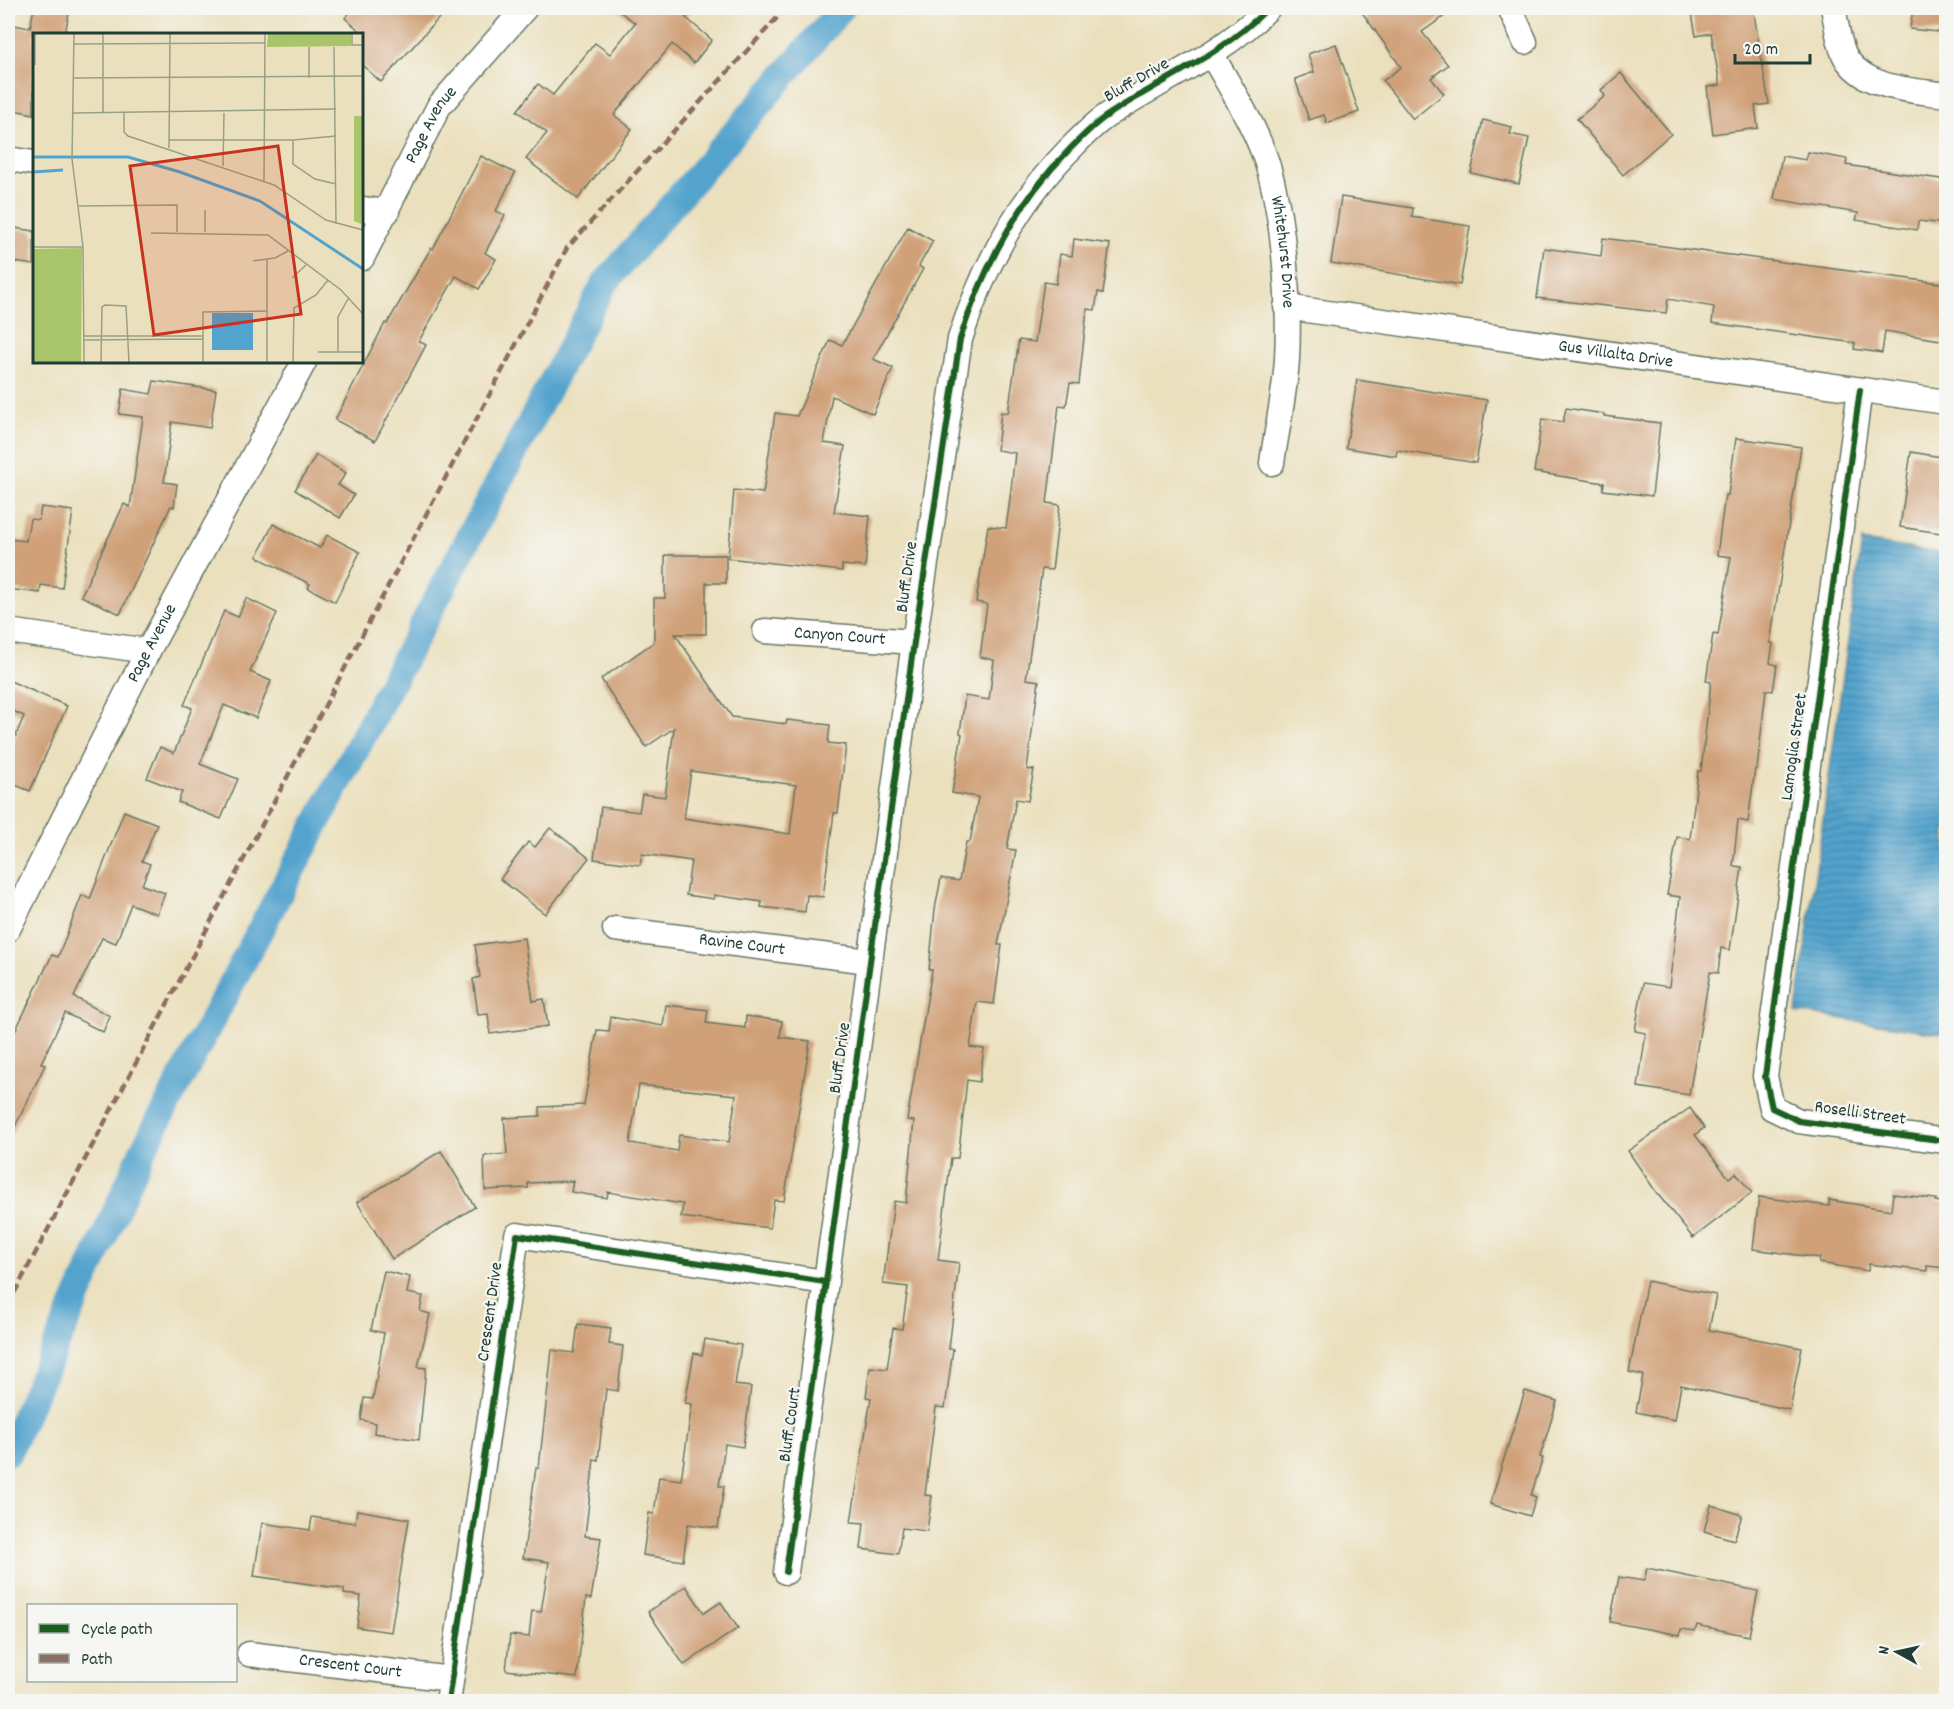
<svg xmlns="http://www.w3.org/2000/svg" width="1954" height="1709" font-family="Dekko,sans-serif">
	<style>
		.water { fill: url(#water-rules); stroke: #387080; stroke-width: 1.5 }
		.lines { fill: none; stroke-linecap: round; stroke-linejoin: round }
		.canal { stroke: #52a3cd; stroke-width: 27 }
		.building { fill: #d0a179; fill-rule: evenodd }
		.minor-casing { stroke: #667664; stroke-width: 27 }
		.minor { stroke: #fff; stroke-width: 24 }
		.quiet { stroke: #8d6e63; stroke-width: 4.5; stroke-dasharray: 9 4.5; stroke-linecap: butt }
		.cycleway-casing { stroke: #f6f6f2; stroke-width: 10 }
		.cycleway { stroke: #1b5e20; stroke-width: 6 }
		.labels { text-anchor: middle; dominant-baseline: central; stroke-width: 4.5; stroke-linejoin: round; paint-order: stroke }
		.street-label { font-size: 18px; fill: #1f3d34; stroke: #f6f6f2 }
		.inset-river { fill: none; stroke: #52a3cd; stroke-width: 3 }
		.inset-road { fill: none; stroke: #999f86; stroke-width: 1.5 }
		.view { fill: #c8321e; fill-opacity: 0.15; stroke: #c8321e; stroke-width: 3 }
		.inset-edge { fill: none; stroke: #1f3d34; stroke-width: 3 }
	</style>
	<defs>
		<pattern id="water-rules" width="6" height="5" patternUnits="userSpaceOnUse" patternTransform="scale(1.5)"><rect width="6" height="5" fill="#52a3cd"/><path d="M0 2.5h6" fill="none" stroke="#4386a7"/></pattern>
	</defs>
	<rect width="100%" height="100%" fill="#f6f6f2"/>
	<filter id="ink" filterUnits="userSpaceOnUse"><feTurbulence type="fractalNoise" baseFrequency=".0167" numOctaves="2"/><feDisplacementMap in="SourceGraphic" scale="12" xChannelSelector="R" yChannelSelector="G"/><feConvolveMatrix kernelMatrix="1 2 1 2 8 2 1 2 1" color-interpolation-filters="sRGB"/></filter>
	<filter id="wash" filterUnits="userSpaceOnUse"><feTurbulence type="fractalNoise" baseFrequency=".008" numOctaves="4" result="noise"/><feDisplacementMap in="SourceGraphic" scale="24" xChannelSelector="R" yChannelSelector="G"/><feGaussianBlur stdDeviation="1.35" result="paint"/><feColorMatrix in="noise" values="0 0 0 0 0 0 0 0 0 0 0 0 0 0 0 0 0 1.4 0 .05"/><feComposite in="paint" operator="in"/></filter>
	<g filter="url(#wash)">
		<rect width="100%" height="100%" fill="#ebe0bd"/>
		<polygon class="water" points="1862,541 1946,554 1946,1034 1796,1012"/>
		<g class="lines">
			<polyline class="canal" points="8,1453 143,1150 604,284 842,8"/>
		</g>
		<g id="blocks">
			<g class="building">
				<polygon points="34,8 70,8 65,34 34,34 34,114 9,109 11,96 8,95 8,24 30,28"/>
				<polygon points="354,8 448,8 381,82 362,65 362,33 345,18"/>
				<polygon points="615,8 693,8 685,17 712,40 694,63 672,44 614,115 632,129 578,199 526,159 547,133 517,111 538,84 553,95 595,43 610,54 635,23"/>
				<polygon points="1359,8 1456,8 1422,32 1448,65 1431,78 1444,94 1413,119 1383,81 1401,67"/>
				<polygon points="1691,8 1753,8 1769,104 1755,106 1758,128 1713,134 1707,87 1720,85 1711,33 1696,36"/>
				<polygon points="1913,8 1947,8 1947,33 1910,29"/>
				<polygon points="1336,44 1359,112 1327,123 1324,115 1309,120 1295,79 1314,72 1308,54"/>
				<polygon points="1621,73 1671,134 1623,175 1577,119 1605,96 1601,90"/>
				<polygon points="1483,120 1512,127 1510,134 1529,138 1519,184 1471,173"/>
				<polygon points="1808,152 1847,159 1846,165 1947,180 1947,224 1918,221 1917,230 1856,220 1858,213 1774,199 1782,156 1806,160"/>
				<polygon points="481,156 515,173 496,211 505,215 485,253 496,259 479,289 456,276 419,341 426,345 375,441 335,420 385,323 387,324 431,248 433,249"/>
				<polygon points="1341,197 1413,208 1412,217 1470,226 1460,285 1331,263"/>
				<polygon points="8,227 34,231 34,265 8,261"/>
				<polygon points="908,227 933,241 919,266 923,269 873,359 893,368 873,414 832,396 824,443 845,446 834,512 870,516 865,567 842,565 842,571 728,558 734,490 763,493 775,413 797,416 830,340 842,345"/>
				<polygon points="1603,238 1947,284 1947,341 1885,331 1882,353 1854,349 1855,343 1712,323 1714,307 1668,299 1666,313 1537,298 1544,248 1601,256"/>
				<polygon points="1074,239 1110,244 1103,293 1098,292 1095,310 1087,309 1079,384 1070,383 1066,406 1059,405 1047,503 1060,505 1052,570 1042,569 1026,679 1039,681 1027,769 1034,770 1028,801 1016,799 1007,849 1016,850 998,945 1002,945 994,1004 977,1002 970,1047 984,1049 979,1082 967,1080 958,1158 951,1158 938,1260 959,1263 949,1349 953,1349 945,1408 936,1407 925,1495 932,1496 927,1531 902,1528 898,1554 861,1549 864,1523 851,1522 871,1398 866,1397 870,1367 887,1369 893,1328 902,1329 908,1287 883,1284 894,1201 906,1203 914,1121 907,1120 932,970 929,970 935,909 941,878 959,881 966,842 970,842 978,797 952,793 962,734 960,733 965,696 989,700 994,660 980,657 987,604 976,602 988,526 1006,528 1010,499 1015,453 997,450 1001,412 1008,413 1019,340 1035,342 1044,282 1056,284 1060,254 1072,256"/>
				<polygon points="1357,380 1487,400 1476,463 1397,450 1396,456 1346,448"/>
				<polygon points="154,381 216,390 210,428 172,422 164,482 177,484 174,507 171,506 120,614 81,596 124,504 130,507 143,417 119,414 123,389 151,394"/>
				<polygon points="1566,408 1604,414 1604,416 1660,423 1652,496 1603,490 1604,483 1534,472 1542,419 1563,422"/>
				<polygon points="1736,438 1801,447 1770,643 1773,643 1770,663 1777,665 1773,691 1766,690 1757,769 1755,769 1748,822 1738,820 1733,866 1742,867 1730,950 1721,948 1718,973 1710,972 1689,1095 1638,1087 1646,1033 1635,1031 1643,983 1669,987 1680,897 1667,895 1677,837 1690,839 1698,771 1701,771 1711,682 1706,681 1713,634 1718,635 1731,557 1717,555 1725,495 1728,495"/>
				<polygon points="1911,452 1947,458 1947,534 1900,527"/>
				<polygon points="316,455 346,473 338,485 354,495 340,518 295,490"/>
				<polygon points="41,507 73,511 62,588 41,585 40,593 8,589 8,539 26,541 30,519 39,520"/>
				<polygon points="273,524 320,548 327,535 360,552 335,602 308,588 310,584 257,557"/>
				<path d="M665,555H726V583H706V634H675L732,717L786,724L787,720L830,725L828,743L846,745L838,813H834L823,897L807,895L805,912L761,907L762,902L714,895V899L686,895L691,861L642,854L640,865L594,859L601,807L639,812L642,794L665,797L674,728L646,747L601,679L654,642V598H665ZM691,771L796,785L790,834L684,818Z"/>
				<polygon points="246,598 277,613 250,672 271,681 256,718 224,705 200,764 238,779 221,819 178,802 182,792 147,778 160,747 174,753 192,708 184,705 224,611 238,617"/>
				<polygon points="8,680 67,706 30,791 8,782 8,755 24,716 8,709"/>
				<polygon points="124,811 157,824 142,861 150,864 142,885 165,893 157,914 131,904 116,943 102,938 74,997 110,1016 103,1032 65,1013 41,1063 45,1065 8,1141 8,1046 52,955 58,957 82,895 90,899"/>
				<polygon points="550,828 589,858 545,914 500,879 528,842 535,847"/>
				<polygon points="524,938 533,1001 544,999 548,1026 490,1034 488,1014 478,1015 473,979 480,977 475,945"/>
				<path d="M666,1005L708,1010L706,1023L745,1028L746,1016L782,1021L780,1037L810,1041L784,1201L774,1200L770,1228L681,1217L683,1204L608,1192L607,1198L571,1192L573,1181L528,1183V1188L485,1190L484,1156L507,1154L504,1118L540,1116V1107L584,1105L597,1030L609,1031L611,1017L663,1026ZM639,1085L736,1095L729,1142L679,1135L677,1151L630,1143Z"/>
				<polygon points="1690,1108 1704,1128 1695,1135 1729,1178 1736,1173 1752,1193 1693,1238 1656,1192 1628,1151"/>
				<polygon points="441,1151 475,1207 392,1259 357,1202"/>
				<polygon points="1893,1194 1936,1199 1935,1201 1947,1203 1947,1268 1927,1266 1927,1271 1869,1264 1868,1271 1819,1263 1820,1258 1753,1249 1759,1197 1829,1206 1829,1200 1891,1210"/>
				<polygon points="384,1271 410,1277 407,1293 423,1296 420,1311 430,1314 418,1367 426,1368 419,1440 374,1433 375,1423 361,1420 364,1398 373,1399 384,1333 371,1330"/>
				<polygon points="1647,1281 1716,1295 1709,1330 1802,1348 1790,1410 1681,1385 1675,1420 1636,1412 1643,1375 1629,1372"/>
				<polygon points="578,1324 611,1328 609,1344 623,1346 618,1391 606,1389 598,1460 594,1459 585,1536 601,1538 591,1599 586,1598 577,1678 506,1670 510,1635 529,1637 532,1611 541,1612 549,1562 523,1558 536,1468 539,1468 552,1350 574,1353"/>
				<polygon points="705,1339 741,1345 735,1385 751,1387 743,1447 725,1444 719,1486 724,1486 718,1528 688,1524 683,1561 643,1555 649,1513 654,1514 659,1477 681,1480 692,1404 685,1403 694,1353 702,1355"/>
				<polygon points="1525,1391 1557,1401 1540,1457 1543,1458 1531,1495 1536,1497 1530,1516 1490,1504"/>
				<polygon points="1711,1505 1742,1515 1734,1540 1704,1531"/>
				<polygon points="357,1510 409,1519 391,1632 357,1627 361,1596 344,1594 344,1589 254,1576 262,1523 310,1530 312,1517 355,1523"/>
				<polygon points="1647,1568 1758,1591 1749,1636 1697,1625 1695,1631 1681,1629 1680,1635 1610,1622 1619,1577 1644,1581"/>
				<polygon points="686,1586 704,1613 721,1602 738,1628 684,1665 648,1612"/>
			</g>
		</g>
	</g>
	<g filter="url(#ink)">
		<use href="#blocks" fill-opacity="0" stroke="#667664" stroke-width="1.5"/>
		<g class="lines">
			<g class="minor-casing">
				<g id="minor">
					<polyline points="1510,8 1525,42"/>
					<path d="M1833,8C1837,24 1838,47 1848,61C1870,90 1914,90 1946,95"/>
					<path id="s1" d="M1212,55C1231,89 1253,122 1266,160C1284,215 1290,301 1287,359C1285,393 1277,428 1272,463"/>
					<polyline points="8,159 34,163"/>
					<polyline points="362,209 387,212"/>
					<path id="s2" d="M362,258L439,106L525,8"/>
					<path id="s3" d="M1286,307L1946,402"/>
					<polyline points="1860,390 1765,1076 1772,1108 1799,1121 1946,1141"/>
					<polyline points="8,631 148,651"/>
					<path id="s4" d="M765,631L914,642"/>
					<path id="s5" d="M8,929L148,651L304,362"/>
					<path id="s6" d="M615,929L869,961"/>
					<path d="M786,1572L914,642L960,339C983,268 1016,204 1068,151C1080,139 1092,126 1105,117C1161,79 1220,57 1268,8"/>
					<path id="s7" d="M249,1654L451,1679"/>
					<polyline points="448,1702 517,1235 825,1282"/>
				</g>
			</g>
			<use href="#minor" class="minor"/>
			<polyline class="quiet" points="8,1305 567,248 786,8"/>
			<g class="cycleway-casing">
				<g id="cycleway">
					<polyline points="1860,390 1765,1076 1772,1108 1799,1121 1946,1141"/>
					<path d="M786,1572L914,642L960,339C983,268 1016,204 1068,151C1080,139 1092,126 1105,117C1161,79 1220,57 1268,8"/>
					<polyline points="448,1702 517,1235 825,1282"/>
				</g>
			</g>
			<use href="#cycleway" class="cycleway"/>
		</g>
	</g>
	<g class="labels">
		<g class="street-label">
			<text transform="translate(1137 81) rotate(-30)">Bluff Drive</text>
			<text stroke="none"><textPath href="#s2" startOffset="150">Page Avenue</textPath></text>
			<text stroke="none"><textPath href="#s1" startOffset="212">Whitehurst Drive</textPath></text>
			<text stroke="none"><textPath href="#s3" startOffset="333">Gus Villalta Drive</textPath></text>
			<text transform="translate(908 577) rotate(-82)">Bluff Drive</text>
			<text stroke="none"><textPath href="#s4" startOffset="75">Canyon Court</textPath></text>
			<text stroke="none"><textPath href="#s5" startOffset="320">Page Avenue</textPath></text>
			<text transform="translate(1795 747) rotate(-82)">Lamoglia Street</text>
			<text stroke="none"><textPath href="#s6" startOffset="128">Ravine Court</textPath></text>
			<text transform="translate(841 1058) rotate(-82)">Bluff Drive</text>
			<text transform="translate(1860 1114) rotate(8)">Roselli Street</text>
			<text transform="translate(491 1312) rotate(-82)">Crescent Drive</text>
			<text transform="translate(791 1425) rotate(-82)">Bluff Court</text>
			<text stroke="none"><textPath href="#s7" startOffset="102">Crescent Court</textPath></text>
		</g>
	</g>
	<g transform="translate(33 33)">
		<rect width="330" height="330" fill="#ebe0bd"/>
		<path d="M49,215L48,329H0V216Z" fill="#a9c56b"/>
		<path d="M235,1H318V13L234,14Z" fill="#a9c56b"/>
		<path d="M261,1H313L305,5H269ZM321,83H330L328,191L321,188Z" fill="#a9c56b"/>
		<path d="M179,280H220V317H179Z" fill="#52a3cd"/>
		<path class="inset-river" d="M0,124H95L147,139L227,168L330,236M0,139L30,137"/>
		<path class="inset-road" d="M41,1L39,126L50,214L51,329M319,1V12H330M41,11L232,10M301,14L303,191M2,32V1M40,45L330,43M276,45V14M40,80L303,76M70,80V1M91,80V99L95,103L241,152L293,187L330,197M136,107H260L303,103M260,107V131L282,146L303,151M136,115L137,1M190,133L191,80M231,149L232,1M46,173L144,172V199M172,177V199M118,200L235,202L308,257L330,281M0,214H50M220,228L242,225L255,218M259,245L273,232M51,303H170M51,307L170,306M285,319H330M305,319V284L316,264M68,329L69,274L72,272L93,273L96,329M170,329V279L233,278M234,329V227M260,329L261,275L283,262L295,247"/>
		<path class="view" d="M245,113L268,281L121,302L97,133Z"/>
		<rect width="330" height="330" class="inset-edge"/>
	</g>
	<rect width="1954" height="1709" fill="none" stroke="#f6f6f2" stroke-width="30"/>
	<rect x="27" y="1604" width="210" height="78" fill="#f6f6f2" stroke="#a0aca6" stroke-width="1.5"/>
	<rect x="39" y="1624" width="30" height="9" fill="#1b5e20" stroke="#a0aca6" stroke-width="1.5"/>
	<text x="81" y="1634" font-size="18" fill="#1f3d34">Cycle path</text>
	<rect x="39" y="1654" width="30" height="9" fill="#8d6e63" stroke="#a0aca6" stroke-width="1.5"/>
	<text x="81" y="1664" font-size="18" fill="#1f3d34">Path</text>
	<g transform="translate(1897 1652) rotate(278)" stroke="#f6f6f2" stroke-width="4.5" paint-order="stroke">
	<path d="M0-4.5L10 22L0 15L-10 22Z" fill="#1f3d34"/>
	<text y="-9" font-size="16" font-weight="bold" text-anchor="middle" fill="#1f3d34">N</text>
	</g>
	<path d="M1735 54v9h75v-9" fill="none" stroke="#1f3d34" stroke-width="3"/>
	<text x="1744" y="54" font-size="18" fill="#1f3d34" stroke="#f6f6f2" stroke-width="4.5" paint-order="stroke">20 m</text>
</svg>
